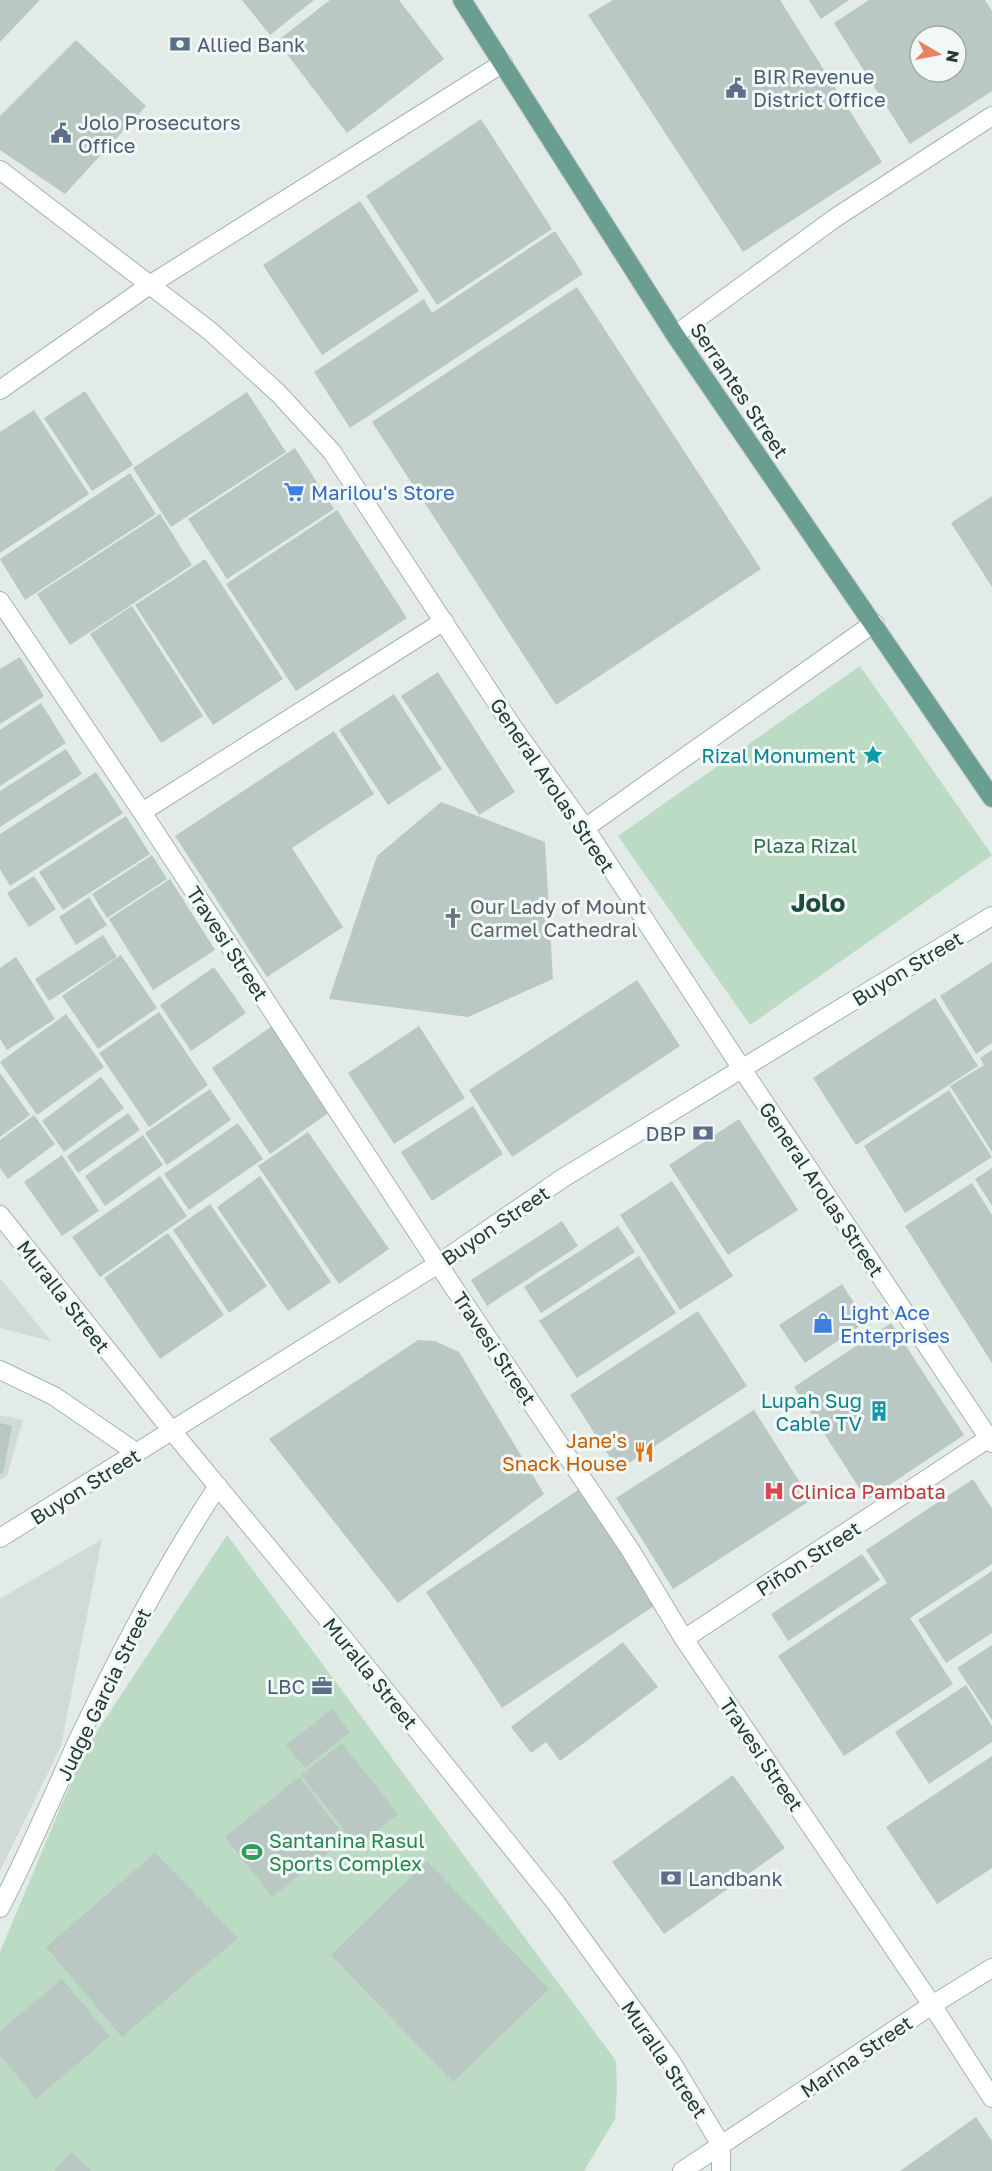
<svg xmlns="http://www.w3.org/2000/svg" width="992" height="2171" font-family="'Golos Text',sans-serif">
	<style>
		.built { fill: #d0dbd6 }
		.green { fill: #bcdbc4 }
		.building { fill: #bac8c3; fill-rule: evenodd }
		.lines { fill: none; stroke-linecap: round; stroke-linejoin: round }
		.street-casing { stroke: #a5b3ae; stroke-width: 20 }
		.secondary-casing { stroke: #a1b6ae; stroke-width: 20 }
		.primary-casing { stroke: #c1c8c6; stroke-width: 20 }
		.street { stroke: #fff; stroke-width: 18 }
		.secondary { stroke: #fff; stroke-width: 18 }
		.primary { stroke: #699e90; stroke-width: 18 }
		.labels { text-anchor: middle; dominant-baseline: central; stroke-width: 6; stroke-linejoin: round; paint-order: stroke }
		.service-label { font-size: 20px; fill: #4e5e75; stroke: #f2f8f5; text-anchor: start }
		.street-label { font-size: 20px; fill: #233b34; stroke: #f2f8f5 }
		.shop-label { font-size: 20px; fill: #366cbe; stroke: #f2f8f5; text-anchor: start }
		.culture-label { font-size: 20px; fill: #0d838f; stroke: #f2f8f5; text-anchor: end }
		.park-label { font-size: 20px; fill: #306f48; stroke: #f2f8f5 }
		.worship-label { font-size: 20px; fill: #5b616d; stroke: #f2f8f5; text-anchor: start }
		.food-label { font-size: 20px; fill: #c56008; stroke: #f2f8f5; text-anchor: end }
		.health-label { font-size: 20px; fill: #be3a42; stroke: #f2f8f5; text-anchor: start }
		.leisure-label { font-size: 20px; fill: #27864d; stroke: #f2f8f5; text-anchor: start }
		.district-label { font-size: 26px; font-weight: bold; fill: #204b41; stroke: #f2f8f5 }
	</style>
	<rect width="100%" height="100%" fill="#e2ebe7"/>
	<g class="built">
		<polygon points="0,1278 51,1341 0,1328"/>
		<polygon points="0,1415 23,1420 7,1476 0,1480"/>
		<polygon points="102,1539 61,1746 0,1871 0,1599"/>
	</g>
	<g class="green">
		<polygon points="860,666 992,855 750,1025 618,836"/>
		<polygon points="227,1535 616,2061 617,2089 615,2119 584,2171 0,2171 0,1952 84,1751"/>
	</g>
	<g class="building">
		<polygon points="0,0 40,0 0,42"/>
		<polygon points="242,0 314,0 270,35"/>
		<polygon points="330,0 399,0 444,59 347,133 277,41"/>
		<polygon points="613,0 780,0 882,162 743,252 588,15"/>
		<polygon points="809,0 849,0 821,19"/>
		<path d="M869,0H985L992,11V91L910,144L834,23ZM920,36H956V72H920Z"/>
		<polygon points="76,40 146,106 65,194 0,150 0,116"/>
		<polygon points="481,119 552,229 437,305 366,196"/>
		<polygon points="360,201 419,291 322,355 263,265"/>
		<polygon points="555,231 583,274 350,428 314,372 424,299 432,313"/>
		<polygon points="577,287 761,569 556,705 372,422"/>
		<polygon points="85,391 133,465 92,491 44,418"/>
		<polygon points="247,392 286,452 171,527 133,468"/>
		<polygon points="34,410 89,494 0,553 0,432"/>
		<polygon points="295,448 334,509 227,579 188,519"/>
		<polygon points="130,473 156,514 25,600 0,559"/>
		<polygon points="992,496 992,587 951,523"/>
		<polygon points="337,510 407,618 296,691 226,584"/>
		<polygon points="160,514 192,565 70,645 37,594"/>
		<polygon points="205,559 283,679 213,725 135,605"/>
		<polygon points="132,606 203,716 161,743 90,634"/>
		<polygon points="20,657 44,696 0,724 0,669"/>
		<polygon points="438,672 515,792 479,815 401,696"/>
		<polygon points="394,694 442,769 388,805 339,730"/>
		<polygon points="41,703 66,743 0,786 0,730"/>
		<polygon points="334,731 374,794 292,848 343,927 267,977 175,836"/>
		<polygon points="66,749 82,774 0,827 0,791"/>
		<polygon points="96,772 123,813 10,886 0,869 0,834"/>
		<polygon points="441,802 545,842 553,979 468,1017 329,999 377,856"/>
		<polygon points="126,816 150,854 63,910 39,872"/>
		<polygon points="152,855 167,879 107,918 92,894"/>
		<polygon points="34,876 56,909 29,927 7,893"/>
		<polygon points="170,879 215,950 153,990 109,919"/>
		<polygon points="89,897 107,925 76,945 59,917"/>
		<polygon points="103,935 117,957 49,1001 35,979"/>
		<polygon points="121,955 157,1008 98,1049 62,996"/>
		<polygon points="16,957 55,1019 7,1050 0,1039 0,968"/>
		<polygon points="992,962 992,1043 976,1054 940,996"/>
		<polygon points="214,967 246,1013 191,1051 160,1005"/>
		<polygon points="637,980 680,1046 512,1157 469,1090"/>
		<polygon points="935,998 978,1066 856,1145 813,1078"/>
		<polygon points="159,1012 208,1085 149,1127 99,1053"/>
		<polygon points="66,1014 104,1067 37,1115 0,1062"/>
		<polygon points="275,1024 334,1109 270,1154 212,1068"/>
		<polygon points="419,1026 465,1098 394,1144 348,1073"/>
		<polygon points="992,1050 992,1152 950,1086 984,1065 980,1058"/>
		<polygon points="0,1073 30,1115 0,1137"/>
		<polygon points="101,1077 124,1108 64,1152 42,1121"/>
		<polygon points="210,1089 231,1120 167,1165 145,1133"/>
		<polygon points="949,1090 992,1157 905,1213 864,1146"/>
		<polygon points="473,1106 503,1154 432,1201 401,1152"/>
		<polygon points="128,1113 140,1130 78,1173 67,1156"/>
		<polygon points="34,1115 55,1144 8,1179 0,1168 0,1140"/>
		<polygon points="739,1119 798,1210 728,1255 669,1165"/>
		<polygon points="238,1123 263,1159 189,1210 164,1174"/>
		<polygon points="308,1132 389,1249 339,1284 258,1166"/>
		<polygon points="143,1135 163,1165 105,1206 85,1176"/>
		<polygon points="62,1155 99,1211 62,1236 24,1182"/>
		<polygon points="992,1168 992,1206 975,1179"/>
		<polygon points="160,1176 187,1216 100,1277 72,1237"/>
		<polygon points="260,1176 331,1282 288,1311 217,1207"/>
		<polygon points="672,1181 733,1276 680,1310 620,1215"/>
		<polygon points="972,1183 992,1215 992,1363 905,1226"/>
		<polygon points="210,1204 267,1286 229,1313 173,1230"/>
		<polygon points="562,1221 578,1246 487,1306 471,1280"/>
		<polygon points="618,1226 635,1252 541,1313 524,1287"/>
		<polygon points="168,1233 224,1315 160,1359 104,1278"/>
		<polygon points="639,1256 676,1313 577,1378 539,1321"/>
		<polygon points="842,1284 866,1322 805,1363 779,1325"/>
		<polygon points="698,1311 747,1386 618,1470 570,1395"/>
		<polygon points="891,1323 964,1435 867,1500 794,1387"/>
		<polygon points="418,1340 435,1341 459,1352 544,1494 398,1603 269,1439"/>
		<polygon points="754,1410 811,1500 673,1589 616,1498"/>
		<polygon points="0,1423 12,1426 3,1474 0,1473"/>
		<polygon points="973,1479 992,1509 992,1564 910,1618 953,1684 844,1756 778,1656 887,1583 866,1550"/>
		<polygon points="581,1488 657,1604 502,1708 426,1592"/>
		<polygon points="862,1554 880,1580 788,1641 771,1614"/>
		<polygon points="992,1571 992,1633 946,1663 918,1620"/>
		<polygon points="623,1642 658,1687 560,1761 546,1742 531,1753 511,1727"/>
		<polygon points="992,1645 992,1720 957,1668"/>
		<polygon points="966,1685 992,1726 992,1742 929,1784 895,1732"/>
		<polygon points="332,1709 350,1732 305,1768 286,1745"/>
		<polygon points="342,1743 398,1814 357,1846 301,1775"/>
		<polygon points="992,1756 992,1868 937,1904 886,1827"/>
		<polygon points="733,1775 785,1848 664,1934 612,1862"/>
		<polygon points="299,1777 346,1838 272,1897 225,1837"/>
		<polygon points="155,1853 238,1938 122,2037 46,1947"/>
		<polygon points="427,1861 549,1989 453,2082 331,1955"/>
		<polygon points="62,1979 110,2036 36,2099 0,2055 0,2031"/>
		<polygon points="976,2117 992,2141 992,2171 900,2171"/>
		<polygon points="71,2152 92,2171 54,2171"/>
	</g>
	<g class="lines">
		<g class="street-casing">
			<g id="street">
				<polyline points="0,170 210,331 279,394 332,452 512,726 585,828 742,1069 992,1443"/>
				<polyline points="675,335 835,218 992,116"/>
				<polyline points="0,390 151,284 503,63"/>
				<polyline points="0,601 142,812 438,1264 631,1551 684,1639 932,2005 992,2098"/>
				<polyline points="142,812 444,621"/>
				<polyline points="585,828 874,623"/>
				<polyline points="0,1215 172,1431 344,1639 556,1903 670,2060 721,2145"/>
				<polyline points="684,1639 992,1436"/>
				<path d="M0,1908C28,1854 52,1798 77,1742C119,1654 164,1567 218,1486"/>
				<polyline points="682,2171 932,2005 992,1968"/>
				<polyline points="721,2171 721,2145"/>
			</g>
		</g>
		<g class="secondary-casing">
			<g id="secondary">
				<polyline points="0,1370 54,1396 137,1453"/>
				<polyline points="0,1538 438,1264 563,1178 992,916"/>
			</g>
		</g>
		<g class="primary-casing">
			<polyline id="primary" points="462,0 675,335 992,798"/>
		</g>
		<use href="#street" class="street"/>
		<use href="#secondary" class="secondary"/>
		<use href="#primary" class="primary"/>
	</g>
	<defs>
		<g id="bank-bare" transform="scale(1.62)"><path d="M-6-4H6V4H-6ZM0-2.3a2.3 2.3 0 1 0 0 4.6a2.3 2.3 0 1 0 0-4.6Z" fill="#5c6f8a" stroke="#f2f8f5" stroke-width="2.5" paint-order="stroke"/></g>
		<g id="civic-bare" transform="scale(1.62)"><path d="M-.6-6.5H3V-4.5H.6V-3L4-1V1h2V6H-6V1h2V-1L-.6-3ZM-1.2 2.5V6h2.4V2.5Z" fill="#5c6f8a" stroke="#f2f8f5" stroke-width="2.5" paint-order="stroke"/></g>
		<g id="supermarket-bare" transform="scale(1.62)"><path d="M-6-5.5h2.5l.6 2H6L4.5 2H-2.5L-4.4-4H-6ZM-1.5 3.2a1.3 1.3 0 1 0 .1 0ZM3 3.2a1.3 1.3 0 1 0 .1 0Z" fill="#3f7fe0" stroke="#f2f8f5" stroke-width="2.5" paint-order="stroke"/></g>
		<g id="sight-bare" transform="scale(1.62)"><path d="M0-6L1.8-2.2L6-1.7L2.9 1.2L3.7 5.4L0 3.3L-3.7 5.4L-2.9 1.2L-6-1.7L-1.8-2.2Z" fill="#0f9aa8" stroke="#f2f8f5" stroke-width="2.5" paint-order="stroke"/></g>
		<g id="church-bare" transform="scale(1.62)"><path d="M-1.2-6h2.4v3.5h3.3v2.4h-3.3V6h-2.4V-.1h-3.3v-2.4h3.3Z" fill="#6b7280" stroke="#f2f8f5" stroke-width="2.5" paint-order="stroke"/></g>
		<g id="shop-bare" transform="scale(1.62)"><path d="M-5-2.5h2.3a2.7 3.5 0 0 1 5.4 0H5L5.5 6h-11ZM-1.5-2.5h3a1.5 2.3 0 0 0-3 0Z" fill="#3f7fe0" stroke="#f2f8f5" stroke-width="2.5" paint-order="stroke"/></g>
		<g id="building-bare" transform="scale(1.62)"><path d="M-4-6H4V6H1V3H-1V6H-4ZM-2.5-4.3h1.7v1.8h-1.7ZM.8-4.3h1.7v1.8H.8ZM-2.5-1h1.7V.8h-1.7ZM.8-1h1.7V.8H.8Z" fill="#0f9aa8" stroke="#f2f8f5" stroke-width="2.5" paint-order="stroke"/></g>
		<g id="restaurant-bare" transform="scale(1.62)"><path d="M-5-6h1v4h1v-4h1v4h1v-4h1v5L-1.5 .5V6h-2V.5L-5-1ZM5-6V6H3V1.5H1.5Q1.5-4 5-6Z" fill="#e8710a" stroke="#f2f8f5" stroke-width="2.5" paint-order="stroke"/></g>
		<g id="hospital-bare" transform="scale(1.62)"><path d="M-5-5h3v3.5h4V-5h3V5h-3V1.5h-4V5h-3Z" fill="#e0444e" stroke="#f2f8f5" stroke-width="2.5" paint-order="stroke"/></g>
		<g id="office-bare" transform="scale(1.62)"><path d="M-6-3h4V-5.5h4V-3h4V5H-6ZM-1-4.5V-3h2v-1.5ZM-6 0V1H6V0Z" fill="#5c6f8a" stroke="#f2f8f5" stroke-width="2.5" paint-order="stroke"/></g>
		<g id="stadium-bare" transform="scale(1.62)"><path d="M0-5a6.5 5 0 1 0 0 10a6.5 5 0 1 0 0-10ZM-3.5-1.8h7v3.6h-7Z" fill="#2e9e5b" stroke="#f2f8f5" stroke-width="2.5" paint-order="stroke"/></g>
	</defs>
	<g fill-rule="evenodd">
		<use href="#bank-bare" x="180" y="44"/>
		<use href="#civic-bare" x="736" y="88"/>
		<use href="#civic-bare" x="61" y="133"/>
		<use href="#supermarket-bare" x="294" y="492"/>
		<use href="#sight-bare" x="873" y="755"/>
		<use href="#church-bare" x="453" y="918"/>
		<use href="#bank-bare" x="703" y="1133"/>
		<use href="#shop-bare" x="823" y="1323"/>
		<use href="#building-bare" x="879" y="1411"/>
		<use href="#restaurant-bare" x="644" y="1452"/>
		<use href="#hospital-bare" x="774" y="1491"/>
		<use href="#office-bare" x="322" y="1686"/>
		<use href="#stadium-bare" x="252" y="1852"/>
		<use href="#bank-bare" x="671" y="1878"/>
	</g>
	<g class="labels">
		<g class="service-label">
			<text x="197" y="44">Allied Bank</text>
			<text x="753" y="76">BIR Revenue<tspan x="753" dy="23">District Office</tspan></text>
			<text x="78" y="122">Jolo Prosecutors<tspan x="78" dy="23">Office</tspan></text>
			<text x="686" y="1133" text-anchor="end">DBP</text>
			<text x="305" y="1686" text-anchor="end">LBC</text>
			<text x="688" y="1878">Landbank</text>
		</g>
		<g class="street-label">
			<text transform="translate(740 390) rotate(56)">Serrantes Street</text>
			<text transform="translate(553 785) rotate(56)">General Arolas Street</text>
			<text transform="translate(228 943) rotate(57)">Travesi Street</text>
			<text transform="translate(907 968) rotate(-31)">Buyon Street</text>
			<text transform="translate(822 1189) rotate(56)">General Arolas Street</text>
			<text transform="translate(495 1225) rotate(-34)">Buyon Street</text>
			<text transform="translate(64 1296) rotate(52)">Muralla Street</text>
			<text transform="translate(495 1348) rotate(56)">Travesi Street</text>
			<text transform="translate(85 1486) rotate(-32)">Buyon Street</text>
			<text transform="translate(808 1558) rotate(-33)">Piñon Street</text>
			<text transform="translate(371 1673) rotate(51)">Muralla Street</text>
			<text transform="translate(103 1694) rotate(-64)">Judge Garcia Street</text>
			<text transform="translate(762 1754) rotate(56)">Travesi Street</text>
			<text transform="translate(856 2056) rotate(-34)">Marina Street</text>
			<text transform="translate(665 2059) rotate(56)">Muralla Street</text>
		</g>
		<g class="shop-label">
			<text x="311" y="492">Marilou's Store</text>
			<text x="840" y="1312">Light Ace<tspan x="840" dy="23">Enterprises</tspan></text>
		</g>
		<g class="culture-label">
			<text x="856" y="755">Rizal Monument</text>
			<text x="862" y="1400">Lupah Sug<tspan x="862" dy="23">Cable TV</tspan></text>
		</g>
		<g class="park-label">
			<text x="805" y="845">Plaza Rizal</text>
		</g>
		<g class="worship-label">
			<text x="470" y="906">Our Lady of Mount<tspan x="470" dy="23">Carmel Cathedral</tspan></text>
		</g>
		<g class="food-label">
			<text x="627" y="1440">Jane's<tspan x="627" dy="23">Snack House</tspan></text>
		</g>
		<g class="health-label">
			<text x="791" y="1491">Clinica Pambata</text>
		</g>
		<g class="leisure-label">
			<text x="269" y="1840">Santanina Rasul<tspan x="269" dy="23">Sports Complex</tspan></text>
		</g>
		<g class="district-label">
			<text x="818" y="902">Jolo</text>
		</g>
	</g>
	<g transform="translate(938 54) rotate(100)"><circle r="28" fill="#f2f8f5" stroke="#9faca8" stroke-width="1.5"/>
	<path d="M0-4.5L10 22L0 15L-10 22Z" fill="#e98261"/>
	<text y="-9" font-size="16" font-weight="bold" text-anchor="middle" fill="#233b34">N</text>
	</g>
</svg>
